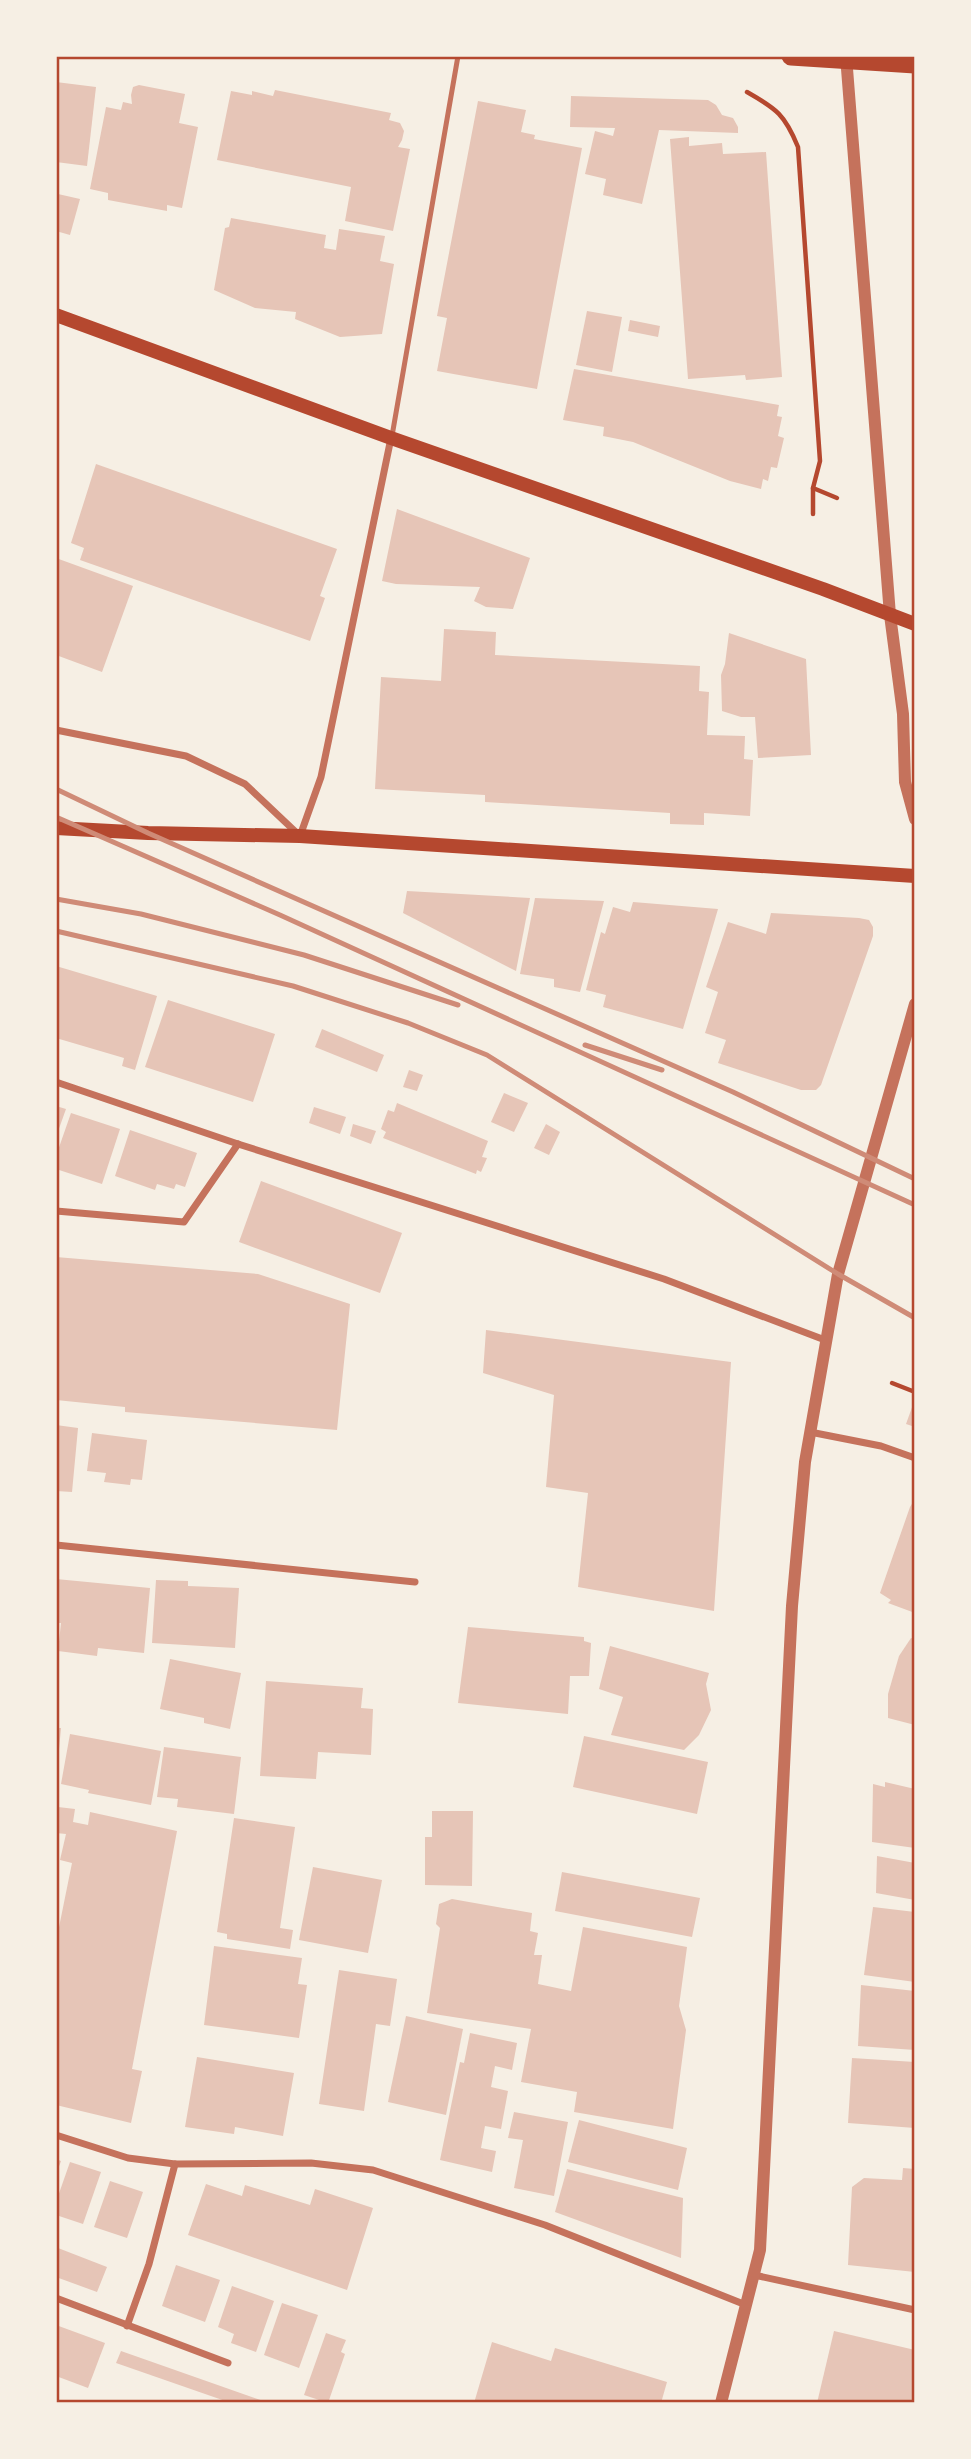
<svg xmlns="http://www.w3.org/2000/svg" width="971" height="2459" font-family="Arial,sans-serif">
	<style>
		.building { fill: #e6c5b7 }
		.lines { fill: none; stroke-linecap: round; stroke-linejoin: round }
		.path { stroke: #b5482f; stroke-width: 4.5 }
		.service { stroke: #c5725c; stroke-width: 5 }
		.minor { stroke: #c5725c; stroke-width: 7 }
		.tertiary { stroke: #c5725c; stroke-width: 12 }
		.secondary { stroke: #b5482f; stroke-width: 14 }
		.trunk { stroke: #b5482f; stroke-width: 19 }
		.rail { stroke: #cf8b77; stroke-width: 5 }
		.neatline { fill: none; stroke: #b5482f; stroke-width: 2.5 }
	</style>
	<rect width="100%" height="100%" fill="#f6efe4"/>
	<g class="building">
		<polygon points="56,82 96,87 87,166 56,162"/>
		<polygon points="139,85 185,94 179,123 198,127 182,208 167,205 167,211 108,200 108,193 90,189 106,107 121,110 123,102 132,104 131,95 133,87"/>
		<polygon points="275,90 391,113 389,120 400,123 404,131 402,140 398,147 410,149 393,231 345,221 351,187 217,160 231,91 252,95 252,91 273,96"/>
		<polygon points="571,96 708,100 716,105 722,115 733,118 738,127 738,133 659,130 642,204 603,195 606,179 585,174 595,131 613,136 615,128 570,127"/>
		<polygon points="478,101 526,110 521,132 535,135 534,139 582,148 537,389 437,371 447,318 437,316"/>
		<polygon points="689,137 689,146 722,143 723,154 766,152 782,377 746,380 745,375 688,379 670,139"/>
		<polygon points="58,194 80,199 70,235 56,231 56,203"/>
		<polygon points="231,218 326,235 324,248 336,250 339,229 385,236 380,261 394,264 382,334 340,337 295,319 296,312 255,308 214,290 225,228 229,227"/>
		<polygon points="587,311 622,317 612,372 576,365"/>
		<polygon points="630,320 660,326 658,337 628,331"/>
		<polygon points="574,369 779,405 777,416 782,417 778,436 784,438 777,468 771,467 768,481 763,479 761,489 730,481 633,442 603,436 604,427 563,420"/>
		<polygon points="96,464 337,549 320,596 325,598 310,641 80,560 84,548 71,543"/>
		<polygon points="397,509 530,558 513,609 486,607 474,601 480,587 396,584 382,581"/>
		<polygon points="56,558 133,586 102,672 56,655"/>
		<polygon points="444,629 496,632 495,655 700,666 699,691 709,692 707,735 745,736 744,759 753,760 750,816 704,813 704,825 670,824 670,813 485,802 485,795 375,789 381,677 441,681"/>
		<polygon points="729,633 806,659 811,755 758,758 755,717 741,717 722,711 721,675 725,664"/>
		<polygon points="407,891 530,898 516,971 403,913"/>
		<polygon points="535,898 604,901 580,992 554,987 554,979 520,974"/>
		<polygon points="633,902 718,909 683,1029 603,1007 606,995 586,990 601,932 605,934 613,907 630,912"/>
		<polygon points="771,913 859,918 869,920 873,927 873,936 821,1085 816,1090 801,1090 718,1063 726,1040 705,1033 718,992 706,987 728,922 766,934"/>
		<polygon points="56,966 157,996 135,1070 122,1066 124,1058 56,1038"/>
		<polygon points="168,1000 275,1034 253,1102 145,1067"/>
		<polygon points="322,1029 384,1055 377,1072 315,1047"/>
		<polygon points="409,1070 423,1075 417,1091 403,1087"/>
		<polygon points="504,1093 528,1103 514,1132 491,1122"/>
		<polygon points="397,1103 488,1141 482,1157 487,1158 481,1172 477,1170 476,1174 383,1138 386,1132 381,1129 388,1110 394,1112"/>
		<polygon points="56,1106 66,1109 56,1137"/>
		<polygon points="314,1107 346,1117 340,1134 309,1123"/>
		<polygon points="71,1113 120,1129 102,1184 56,1169 56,1156"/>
		<polygon points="353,1124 376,1131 371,1144 350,1136"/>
		<polygon points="546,1124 560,1132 549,1155 534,1148"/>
		<polygon points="130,1130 197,1153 185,1187 176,1184 174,1189 157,1184 155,1190 115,1176"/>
		<polygon points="261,1181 402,1233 380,1293 239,1242"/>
		<polygon points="56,1257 258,1274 350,1304 337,1430 125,1412 125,1407 56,1400"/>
		<polygon points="486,1330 731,1362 714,1611 578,1587 588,1493 546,1487 554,1395 483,1373"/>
		<polygon points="915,1399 915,1427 906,1424"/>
		<polygon points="56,1425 78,1428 72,1492 56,1491"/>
		<polygon points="92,1433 147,1440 142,1480 131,1479 130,1485 104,1482 106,1473 87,1471"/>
		<polygon points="915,1499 915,1613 888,1603 891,1600 880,1593 910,1507"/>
		<polygon points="56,1579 150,1588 144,1653 98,1648 97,1656 58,1651 61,1623 56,1623"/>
		<polygon points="156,1580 188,1581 188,1586 239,1588 235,1648 152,1643"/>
		<polygon points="468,1627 584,1637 584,1641 591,1643 589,1676 570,1676 568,1714 458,1703"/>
		<polygon points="911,1638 915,1639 915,1725 888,1718 888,1694 899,1656"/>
		<polygon points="610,1646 709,1673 706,1684 711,1710 699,1735 684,1750 611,1735 623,1697 599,1689"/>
		<polygon points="170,1659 241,1673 230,1729 204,1723 204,1718 160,1709"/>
		<polygon points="266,1681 363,1688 361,1708 373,1709 371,1755 318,1752 316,1779 260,1776"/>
		<polygon points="56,1728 61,1728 58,1760 56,1760"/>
		<polygon points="70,1734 161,1751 151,1805 88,1793 89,1790 61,1784"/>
		<polygon points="584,1736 708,1762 697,1814 573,1787"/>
		<polygon points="164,1747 241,1757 234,1814 177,1807 178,1799 157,1797"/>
		<polygon points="885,1782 915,1789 915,1848 872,1842 873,1784 885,1787"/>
		<polygon points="58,1807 75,1809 73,1822 88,1825 90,1812 177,1831 132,2069 142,2071 131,2123 56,2105 56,1942 72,1863 60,1860 66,1834 56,1833"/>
		<polygon points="432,1811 473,1811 472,1886 425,1885 425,1837 432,1837"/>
		<polygon points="234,1818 295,1827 280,1928 293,1930 290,1949 227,1939 227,1934 217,1932"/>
		<polygon points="877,1856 915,1863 915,1900 876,1893"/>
		<polygon points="313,1867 382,1880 368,1953 299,1940"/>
		<polygon points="562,1872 700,1898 692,1937 555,1911"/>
		<polygon points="452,1899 532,1913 530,1931 538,1933 534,1955 542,1955 538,1984 571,1991 583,1927 687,1947 679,2006 686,2030 673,2129 574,2112 577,2092 521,2082 531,2029 427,2013 440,1928 436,1924 439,1904"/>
		<polygon points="873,1907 915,1912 915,1982 864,1975"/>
		<polygon points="214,1946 302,1958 298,1984 307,1985 299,2038 204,2025"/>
		<polygon points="339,1970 397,1979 390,2026 376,2024 364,2111 319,2104"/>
		<polygon points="861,1985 915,1991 915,2050 858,2046"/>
		<polygon points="406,2016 463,2029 446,2115 388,2102"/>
		<polygon points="470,2033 517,2043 512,2070 495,2066 491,2087 508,2091 501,2129 485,2126 481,2148 496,2151 492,2172 440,2160 460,2062 464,2063"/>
		<polygon points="197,2057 294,2073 283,2136 235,2127 234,2134 185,2127"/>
		<polygon points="852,2058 915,2062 915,2128 848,2123"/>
		<polygon points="514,2112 568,2122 554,2196 514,2188 523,2140 508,2138"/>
		<polygon points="579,2120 687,2148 678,2190 568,2162"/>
		<polygon points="56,2159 61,2161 56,2175"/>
		<polygon points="70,2162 101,2172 83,2224 56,2215 56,2202"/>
		<polygon points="903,2168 915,2169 915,2272 848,2265 852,2187 864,2178 902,2180"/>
		<polygon points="567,2169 683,2198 681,2258 555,2212"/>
		<polygon points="110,2181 143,2192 127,2238 94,2227"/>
		<polygon points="206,2184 242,2196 245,2185 310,2205 315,2189 373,2208 347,2290 188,2235"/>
		<polygon points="58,2248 107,2267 97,2292 56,2277"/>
		<polygon points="176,2265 220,2280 205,2322 162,2306"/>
		<polygon points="232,2286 274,2301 256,2352 231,2343 234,2334 218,2327"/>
		<polygon points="282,2303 318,2315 299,2368 264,2355"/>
		<polygon points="56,2325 105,2343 88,2388 56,2376"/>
		<polygon points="834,2331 915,2350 915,2403 817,2403"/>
		<polygon points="326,2333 346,2340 341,2352 345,2354 328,2403 304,2395"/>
		<polygon points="492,2342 551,2361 555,2348 667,2382 661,2403 474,2403"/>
		<polygon points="121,2351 269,2403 231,2403 116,2363"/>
	</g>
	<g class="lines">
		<g class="path">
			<path d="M747,92C777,109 785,115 798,147L820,461L813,488V514"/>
			<polyline points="813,488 837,498"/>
			<polyline points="892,1383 915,1392"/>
		</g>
		<polyline class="service" points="392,436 458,56"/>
		<g class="minor">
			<polyline points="56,730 186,756 245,784 300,836 321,777 391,438"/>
			<polyline points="56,1082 238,1144 664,1279 825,1340"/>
			<polyline points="56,1211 184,1222 238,1144"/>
			<polyline points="810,1432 881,1446 915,1458"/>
			<polyline points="56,1545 415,1582"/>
			<polyline points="56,2135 128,2158 175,2164 311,2163 373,2170 545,2225 746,2305"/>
			<polyline points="754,2275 915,2310"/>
			<polyline points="56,2298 228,2363"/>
			<polyline points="127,2326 149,2264 175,2164"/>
		</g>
		<g class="tertiary">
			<polyline points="846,56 890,615 903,714 905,782 915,819"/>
			<polyline points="721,2403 760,2250 792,1606 805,1462 838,1274 915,1004"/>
		</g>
		<g class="secondary">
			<polyline points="56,315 391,438 823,589 915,624"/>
			<polyline points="56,828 148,833 300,836 915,876"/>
		</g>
		<polyline class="trunk" points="791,56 915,64"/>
		<g class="rail">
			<polyline points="56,789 148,833 733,1092 915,1179"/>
			<polyline points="56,817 280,915 915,1205"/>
			<polyline points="56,899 141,914 304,955 458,1005"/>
			<polyline points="56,931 293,986 408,1023 487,1055 838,1274 915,1318"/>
			<polyline points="585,1045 662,1070"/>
		</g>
	</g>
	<rect width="971" height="2459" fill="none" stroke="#f6efe4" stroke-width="116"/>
	<rect x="58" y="58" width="855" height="2343" class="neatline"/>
</svg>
